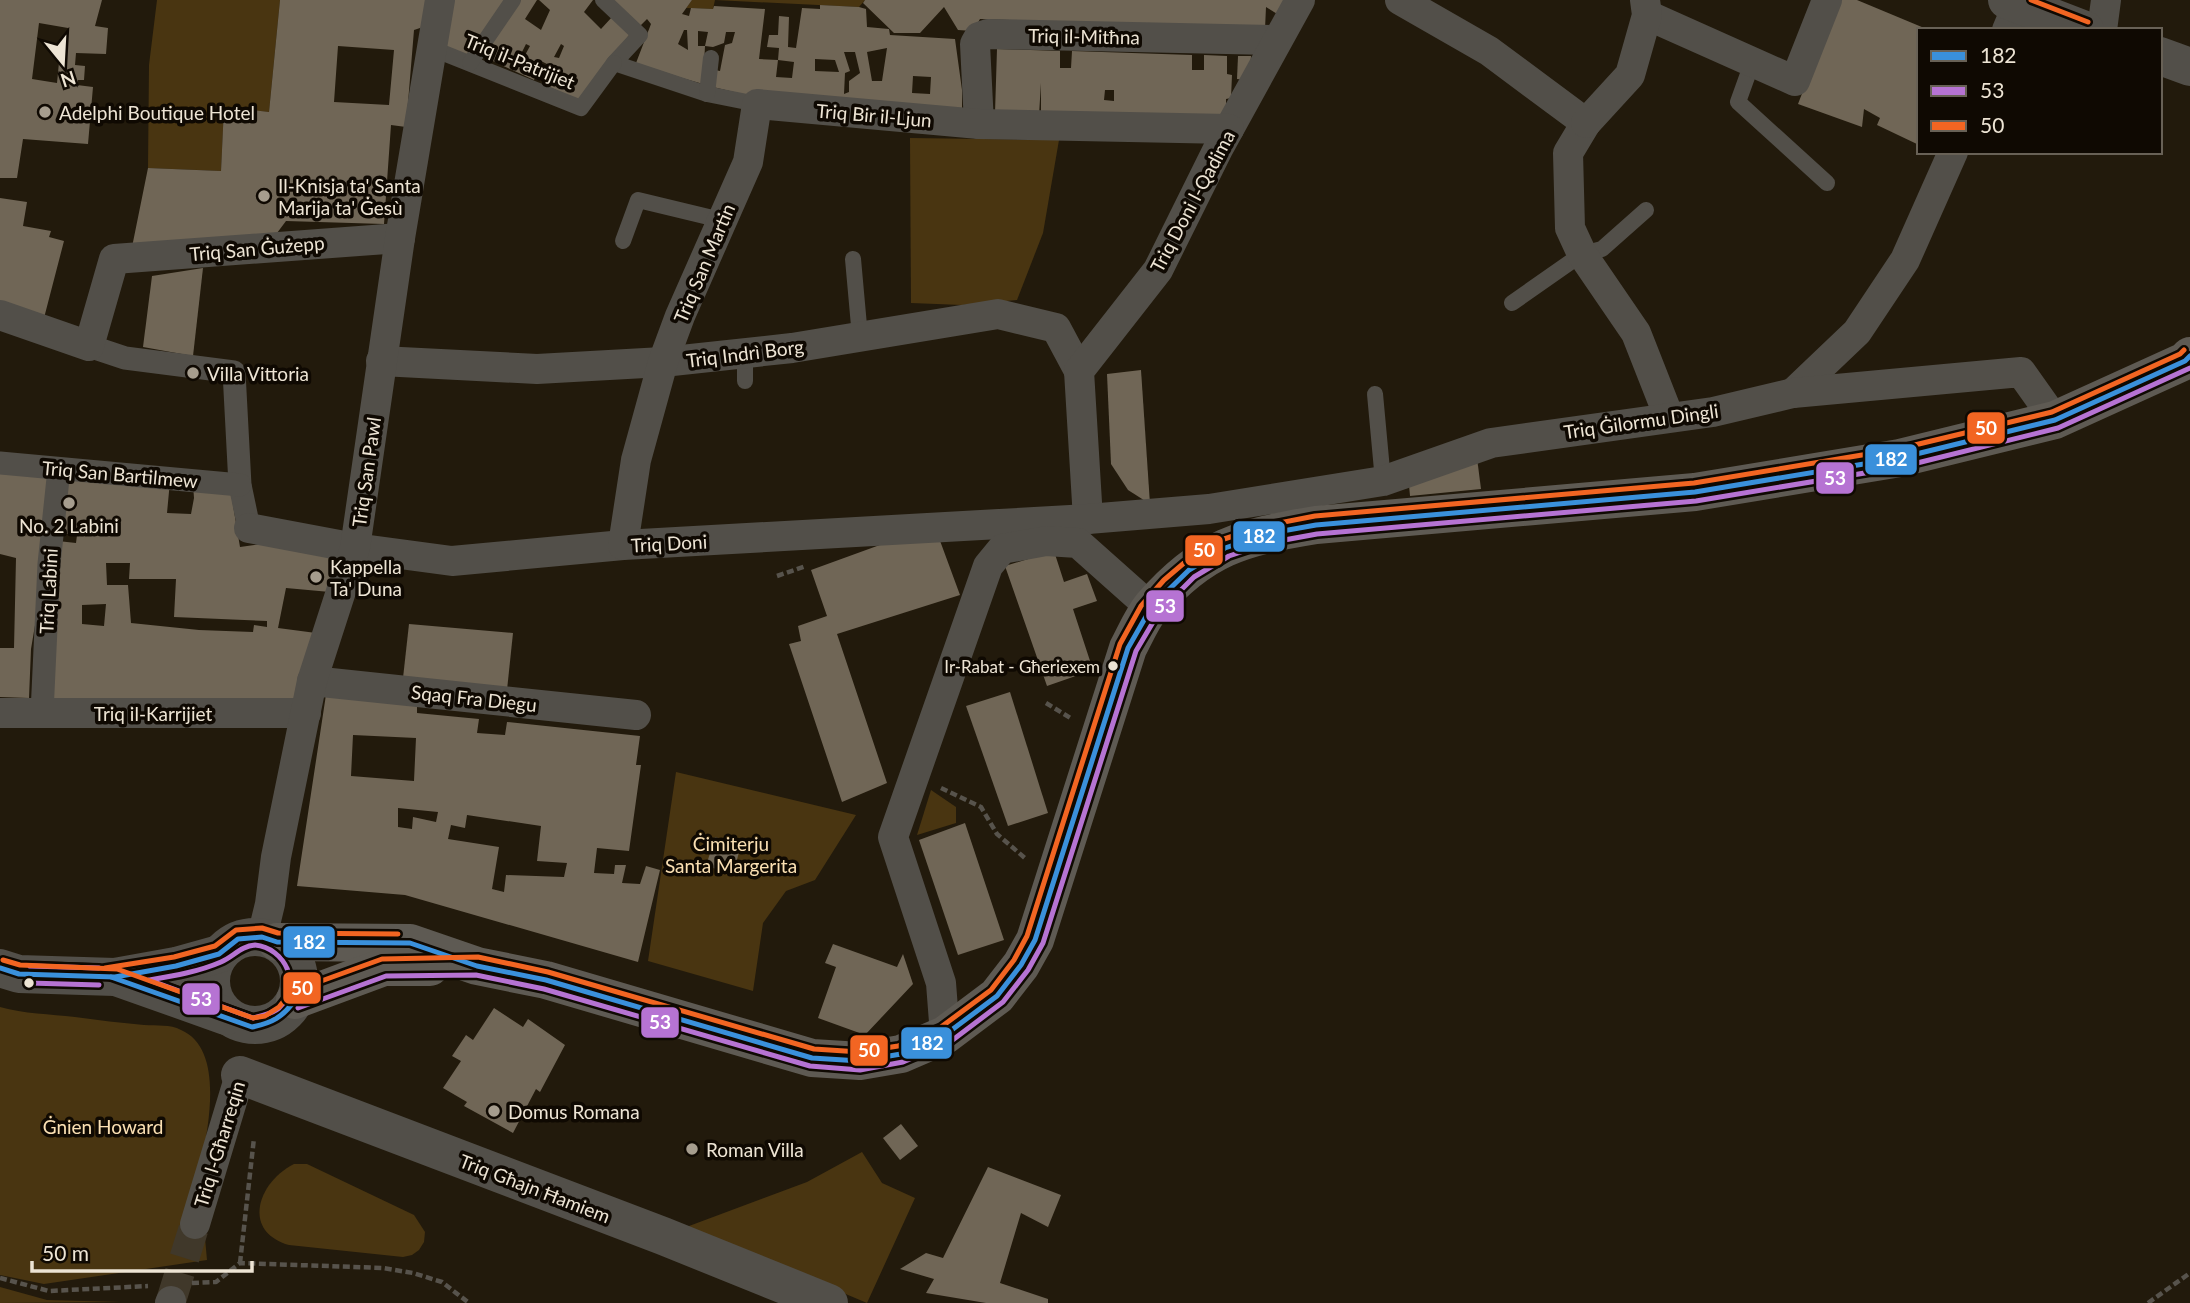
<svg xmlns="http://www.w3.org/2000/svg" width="2190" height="1303" font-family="Lato,sans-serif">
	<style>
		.green { fill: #493511 }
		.building { fill: #706656; fill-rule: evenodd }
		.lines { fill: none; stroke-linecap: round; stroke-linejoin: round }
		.minor-tunnel { stroke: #40382a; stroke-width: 30; stroke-dasharray: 30 15; stroke-linecap: butt }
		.path { stroke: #57534c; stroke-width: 4.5; stroke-dasharray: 7 3.5; stroke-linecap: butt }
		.service { stroke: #524f49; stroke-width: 16 }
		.pedestrian { stroke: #524f49; stroke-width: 23 }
		.minor { stroke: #524f49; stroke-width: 30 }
		.tertiary { stroke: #524f49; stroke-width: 38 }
		.secondary { stroke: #5e5a53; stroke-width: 38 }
		.bus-1-casing { stroke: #0f0902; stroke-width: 10 }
		.bus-2-casing { stroke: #0f0902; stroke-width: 10 }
		.bus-3-casing { stroke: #0f0902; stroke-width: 10 }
		.bus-1 { stroke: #3a90db; stroke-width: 5 }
		.bus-2 { stroke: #b673d3; stroke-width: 5 }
		.bus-3 { stroke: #f26522; stroke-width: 5 }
		.poi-dot { fill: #a69d8e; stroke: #0f0902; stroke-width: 2.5 }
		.bus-dot { fill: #ede4d4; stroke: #0f0902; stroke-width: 2.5 }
		.labels { text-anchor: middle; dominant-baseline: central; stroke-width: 7; stroke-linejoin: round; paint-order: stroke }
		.bus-label { font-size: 17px; fill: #ede4d4; stroke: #0f0902; text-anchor: end }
		.street-label { font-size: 19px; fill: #ede4d4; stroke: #0f0902 }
		.poi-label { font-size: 19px; fill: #ede4d4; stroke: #0f0902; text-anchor: start }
		.park-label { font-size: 19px; fill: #fbe0b3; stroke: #0f0902 }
		.line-badge { stroke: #0f0902; stroke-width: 2.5 }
		.badge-label { font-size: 19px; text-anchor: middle; font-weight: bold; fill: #fff }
	</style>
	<rect width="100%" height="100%" fill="#221a0c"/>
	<g class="green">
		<polygon points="157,0 280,0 269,112 224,108 221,171 148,168 149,65"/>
		<polygon points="692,0 865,0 859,7 715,0 713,9 686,8"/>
		<polygon points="910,138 1059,140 1043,233 1017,300 962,305 911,303"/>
		<polygon points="676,772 856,815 815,880 786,891 763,923 753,991 648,961"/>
		<polygon points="931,790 956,807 956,823 917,835"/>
		<path d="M0,1007C24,1014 50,1014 75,1017C98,1020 121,1023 144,1025C157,1026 170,1024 181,1030C237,1054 197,1176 187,1221L204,1227L207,1260L44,1284L0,1275Z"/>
		<polygon points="862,1152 882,1183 915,1198 867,1303 725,1243 673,1232 807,1182"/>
		<path d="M294,1164H307L414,1215L425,1232L424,1242L419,1250L412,1255L403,1257L289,1245C241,1231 258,1182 294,1164Z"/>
		<polygon points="0,1287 47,1300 122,1302 0,1303"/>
	</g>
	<g class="building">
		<path d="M0,0H102L95,26L108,28L106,54L76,53L75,65L85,66L84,80H78L77,85L93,87L88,144L23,139L17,178H0ZM39,23L68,28L67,52H60L57,83L32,79Z"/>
		<path d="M280,0H428L423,27L414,30L406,127L391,125L384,224L286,221L277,233L131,252L148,168L221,171L224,107L269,112ZM338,46L394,50L389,105L334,102Z"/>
		<polygon points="452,0 505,0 467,55 441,44"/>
		<path d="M521,0H537L525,19L541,30L550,10L539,0H593L584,12L601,29L612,17L630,34L578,100L547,86L552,77L544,72L549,65L541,61L534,80L482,56ZM526,44L530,46L524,57L520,56ZM561,44L564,46L559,58L554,57Z"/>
		<path d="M613,0H692L682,14L689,16L691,8L713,9L714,6L765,9L759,59L778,60L776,77L792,78L794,62L778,60L779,48L767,47L769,35H778L779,16L789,17L788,47L796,48L802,8L820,9V5L859,7L866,9L867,27L889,29L890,35L955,39L962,90V112L755,97L713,87L715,70L720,71L725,45L732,43L735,32H726L724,43L713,47L705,46L708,32L698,31V46H705L703,84L682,78L636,63L651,24L647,19L640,26ZM684,30H687L688,50L678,44ZM887,48L882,81H872L867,52ZM844,52H855L860,73L849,81V92L844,94L845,73L850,71ZM815,59L835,60L839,72L815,71ZM913,76L931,77L930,94L912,93Z"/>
		<polygon points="865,0 1291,0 1282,17 1266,7 1265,29 980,19 973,31 958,30 944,7 920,33 894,33 863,3"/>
		<polygon points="1838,0 1857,0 1929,30 1919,30 1919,145 1877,125 1880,118 1864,109 1862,127 1798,104"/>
		<path d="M997,49L1060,51V68H1071L1072,51L1192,55V70H1204V55L1227,56V74L1232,75L1231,98L1226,99V120L1041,115V83L1039,115L995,113ZM1105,90H1114V101L1104,100Z"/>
		<polygon points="1238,56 1251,56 1250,74 1247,80 1237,79"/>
		<polygon points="0,198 27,202 23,226 51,231 49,237 64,241 44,318 0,305"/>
		<polygon points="203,268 193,356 143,347 152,276"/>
		<polygon points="1141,370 1150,504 1128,490 1111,464 1107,374"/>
		<polygon points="1477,458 1481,489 1410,496 1409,485"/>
		<polygon points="0,466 55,470 45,566 31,649 29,698 0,697 0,648 14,648 16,558 0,554"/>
		<path d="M64,471L170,481L167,513L191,514L194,498L193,484L230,487L240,547L269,543L342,556L330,592L286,588L278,628L316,633L294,702L47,699L58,541L76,543L77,535L59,533ZM106,563H130L129,579H176L174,617L267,621V627L254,625L253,632L199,630L131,623L128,585H107ZM106,604L104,626L82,624V605Z"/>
		<polygon points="899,538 939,538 960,595 837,634 887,783 842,802 789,644 801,641 798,626 827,616 811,570"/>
		<polygon points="1054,551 1064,582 1087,574 1097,601 1073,609 1093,670 1047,686 1005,566"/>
		<polygon points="409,624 513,633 507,690 403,678"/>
		<path d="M327,688L417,696V713L479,719L477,733L505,735L507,722L640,736L636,765H641L629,851L597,848L594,873L614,874L615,865H626L622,883L640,884L646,866L660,870L638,962L405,895L297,886ZM353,735L416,738L414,781L351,776ZM398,808L438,812L436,822L413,817L412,829L398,827ZM467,815L541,826L537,861L567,863L564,877L506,875L504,892L492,889L499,847L448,839L451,825L465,828Z"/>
		<polygon points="1010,692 1048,813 1008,826 966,706"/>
		<polygon points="965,823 1004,940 958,955 919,840"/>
		<polygon points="715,837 741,845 733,874 706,866"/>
		<polygon points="833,944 897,967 903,954 913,984 865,1035 818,1018 836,967 825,963"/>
		<polygon points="494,1008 523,1027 528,1019 565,1045 540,1092 536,1089 513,1133 464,1106 467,1102 443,1088 461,1061 452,1056 466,1035 473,1040"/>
		<polygon points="901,1124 918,1146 900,1160 883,1138"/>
		<polygon points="988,1167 1061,1195 1048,1227 1021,1213 1000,1283 1048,1299 1048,1303 986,1303 926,1293 934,1279 900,1269 926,1253 943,1258"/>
	</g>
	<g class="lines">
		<polyline class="minor-tunnel" points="171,1301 195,1224"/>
		<g class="path">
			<polyline points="777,576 806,566"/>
			<polyline points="1046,703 1072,719"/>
			<polyline points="941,788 981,807 997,834 1026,859"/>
			<polyline points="240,1263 254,1138"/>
			<polyline points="0,1278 49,1291 148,1286"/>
			<polyline points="192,1283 216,1282 240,1263 383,1268 413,1273 442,1282 469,1303"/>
			<polyline points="2148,1303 2190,1273"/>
		</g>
		<g class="service">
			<polyline points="603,0 640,35 614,63 707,94 757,104"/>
			<polyline points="431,48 581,108 614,63"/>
			<polyline points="470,63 513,0"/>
			<polyline points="1752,63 1738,102 1827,183"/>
			<polyline points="707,94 711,58"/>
			<polyline points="623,241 638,200 721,220"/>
			<polyline points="853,259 860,337"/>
			<polyline points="1512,303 1582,254 1602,249 1646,210"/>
			<polyline points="745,381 745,353"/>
			<polyline points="1375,394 1383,481"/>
		</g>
		<g class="pedestrian">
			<polyline points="89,346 125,358 234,372 240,485 249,528"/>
			<polyline points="0,463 240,485"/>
			<polyline points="42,713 49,564 59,469"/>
		</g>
		<g class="minor">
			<polyline points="1400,0 1489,51 1586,123 1568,153 1570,228 1582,254 1636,333 1669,417"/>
			<polyline points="1647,15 1795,81 1827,0"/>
			<polyline points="2007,30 2018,4"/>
			<polyline points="2102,30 2106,0"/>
			<polyline points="1586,123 1630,75 1647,15 1645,0"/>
			<polyline points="979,124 975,44 979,37 988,34 1277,40"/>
			<polyline points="0,315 89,346 114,259 400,238"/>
			<polyline points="381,361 537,369 663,362 792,348 998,314 1056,328 1079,371"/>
			<polyline points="1793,393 1857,332 1905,260 1953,152"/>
			<polyline points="1088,519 1079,371 1158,270 1218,149 1300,0"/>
			<polyline points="249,528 355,548 452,561 623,545 1088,519 1209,509 1383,481 1491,443 1713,412 1793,393 2021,372 2055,420"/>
			<polyline points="623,545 636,460 663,362 680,316 748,162 757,104 979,124 1229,129"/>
			<polyline points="312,681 636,715"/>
			<polyline points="0,713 306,713"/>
			<polyline points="262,937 270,904 276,857 312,681 355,548 400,238 440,0"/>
			<polyline points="945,1035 941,983 893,837 988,566 1002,549 1046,541 1078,543 1151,608"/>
			<polyline points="195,1224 240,1075"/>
			<polyline points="170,1303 171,1301"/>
		</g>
		<g class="tertiary">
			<polyline points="2007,0 2085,30"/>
			<polyline points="2160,56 2190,67"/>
			<circle cx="255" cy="981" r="44"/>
			<polyline points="0,968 19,974 115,977 176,966 219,954"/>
			<polyline points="119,978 226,1016"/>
			<polyline points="240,1075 663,1236 829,1303"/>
		</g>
		<g class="secondary">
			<path d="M277,942L410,943L477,966L546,980L812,1058L860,1061L901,1054L945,1035L997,996L1021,965L1035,940L1128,648C1135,635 1142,618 1152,606C1203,547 1242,537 1316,525L1695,492L1900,458L2055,420L2185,361L2190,356"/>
			<polyline points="295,1000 384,967 430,967"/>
		</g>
		<g class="bus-1-casing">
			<g id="bus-1">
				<polyline points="0,968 19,974 115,977 176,966 219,954 238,939 262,937 277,942 410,943 477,966 546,980 812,1058 860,1061 901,1054 945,1035 997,996 1021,965 1035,940 1128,648 1152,606 1189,570 1225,548 1266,534 1316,525 1695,492 1900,458 2055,420 2185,361 2190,356"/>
				<path d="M111,977L252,1027C272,1023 283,1017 295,1000"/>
			</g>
		</g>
		<g class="bus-2-casing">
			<g id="bus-2">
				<path d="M255,945C285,948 303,985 279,1008C272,1014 261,1016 253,1018L149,980C173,976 198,972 221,962C233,957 241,946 255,945Z"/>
				<polyline points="30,966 99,968"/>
				<polyline points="29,983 99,985"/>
				<polyline points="298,1008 386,976 476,975 544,989 810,1066 860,1070 903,1062 950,1042 1003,1002 1028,970 1043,943 1136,651 1159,612 1194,577 1229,556 1268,543 1317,534 1696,501 1901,467 2058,428 2190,368"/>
			</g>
		</g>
		<g class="bus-3-casing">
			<g id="bus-3">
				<polyline points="2031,0 2088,22"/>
				<polyline points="3,960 20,965 117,969 253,1018 265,1016 279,1007 291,992 382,959 478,957 548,972 814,1049 860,1052 898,1046 941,1027 991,990 1014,960 1027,936 1120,644 1141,606 1164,580 1184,563 1221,540 1264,526 1315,516 1694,483 1898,449 2052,412 2180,354 2184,350"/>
				<polyline points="105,968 174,957 215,946 236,930 262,928 278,933 398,934"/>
			</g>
		</g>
		<use href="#bus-1" class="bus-1"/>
		<use href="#bus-2" class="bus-2"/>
		<use href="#bus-3" class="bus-3"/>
	</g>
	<g class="poi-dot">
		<circle cx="45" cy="112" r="7"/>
		<circle cx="264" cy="196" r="7"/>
		<circle cx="193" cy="373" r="7"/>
		<circle cx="69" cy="503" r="7"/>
		<circle cx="316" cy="577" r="7"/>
		<circle cx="494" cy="1111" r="7"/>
		<circle cx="692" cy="1149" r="7"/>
	</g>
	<g class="bus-dot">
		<circle cx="1113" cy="666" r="6"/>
		<circle cx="29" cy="983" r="6"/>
	</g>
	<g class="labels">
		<g class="bus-label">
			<text x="1100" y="666">Ir-Rabat - Għeriexem</text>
		</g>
		<g class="street-label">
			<text transform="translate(1084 36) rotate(1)">Triq il-Mitħna</text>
			<text transform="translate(520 61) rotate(22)">Triq il-Patrijiet</text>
			<text transform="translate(874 115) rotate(5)">Triq Bir il-Ljun</text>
			<text transform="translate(1192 201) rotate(-62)">Triq Doni l-Qadima</text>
			<text transform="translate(257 248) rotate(-5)">Triq San Ġużepp</text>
			<text transform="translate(704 263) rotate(-67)">Triq San Martin</text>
			<text transform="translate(745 353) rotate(-7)">Triq Indrì Borg</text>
			<text transform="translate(1641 421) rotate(-8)">Triq Ġilormu Dingli</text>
			<text transform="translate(366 472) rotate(-82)">Triq San Pawl</text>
			<text transform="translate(120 474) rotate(5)">Triq San Bartilmew</text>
			<text transform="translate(669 543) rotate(-3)">Triq Doni</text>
			<text transform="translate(48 591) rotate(-87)">Triq Labini</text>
			<text transform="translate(474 698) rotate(6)">Sqaq Fra Diegu</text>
			<text x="153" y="713">Triq il-Karrijiet</text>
			<text transform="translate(219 1144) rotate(-73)">Triq l-Għarreqin</text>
			<text transform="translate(535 1188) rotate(21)">Triq Għajn Ħamiem</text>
		</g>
		<g class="poi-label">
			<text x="59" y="112">Adelphi Boutique Hotel</text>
			<text x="278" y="185">Il-Knisja ta' Santa<tspan x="278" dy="22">Marija ta' Ġesù</tspan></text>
			<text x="207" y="373">Villa Vittoria</text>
			<text x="69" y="525" text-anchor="middle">No. 2 Labini</text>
			<text x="330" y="566">Kappella<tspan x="330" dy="22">Ta' Duna</tspan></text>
			<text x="508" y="1111">Domus Romana</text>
			<text x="706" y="1149">Roman Villa</text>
		</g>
		<g class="park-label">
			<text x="731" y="843">Ċimiterju<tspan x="731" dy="22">Santa Margerita</tspan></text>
			<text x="103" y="1126">Ġnien Howard</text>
		</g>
	</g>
	<g class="line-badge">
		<rect x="1966" y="411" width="40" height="34" rx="7" fill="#f26522"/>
		<rect x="1864" y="443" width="54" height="33" rx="7" fill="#3a90db"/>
		<rect x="1815" y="461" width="40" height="34" rx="7" fill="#b673d3"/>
		<rect x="1232" y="520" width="54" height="33" rx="7" fill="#3a90db"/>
		<rect x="1184" y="534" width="40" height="33" rx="7" fill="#f26522"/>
		<rect x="1145" y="589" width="40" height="34" rx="7" fill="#b673d3"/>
		<rect x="282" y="925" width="54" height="34" rx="7" fill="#3a90db"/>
		<rect x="282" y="971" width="40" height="34" rx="7" fill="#f26522"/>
		<rect x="181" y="982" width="40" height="34" rx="7" fill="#b673d3"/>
		<rect x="640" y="1006" width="40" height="33" rx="7" fill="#b673d3"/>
		<rect x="900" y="1026" width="53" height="34" rx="7" fill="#3a90db"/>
		<rect x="849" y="1034" width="40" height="33" rx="7" fill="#f26522"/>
	</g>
	<g class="badge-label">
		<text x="1986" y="435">50</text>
		<text x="1891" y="466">182</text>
		<text x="1835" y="485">53</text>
		<text x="1259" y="543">182</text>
		<text x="1204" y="557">50</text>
		<text x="1165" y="613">53</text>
		<text x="309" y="949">182</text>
		<text x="302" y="995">50</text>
		<text x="201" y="1006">53</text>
		<text x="660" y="1029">53</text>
		<text x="927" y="1050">182</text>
		<text x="869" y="1057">50</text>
	</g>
	<rect x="1917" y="28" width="245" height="126" fill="#0f0902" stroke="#686156" stroke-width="2"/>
	<rect x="1931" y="51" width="35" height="10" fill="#3a90db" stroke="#686156" stroke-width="2"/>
	<text x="1980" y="63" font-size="21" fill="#ede4d4">182</text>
	<rect x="1931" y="86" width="35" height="10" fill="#b673d3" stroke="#686156" stroke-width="2"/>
	<text x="1980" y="98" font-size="21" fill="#ede4d4">53</text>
	<rect x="1931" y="121" width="35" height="10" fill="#f26522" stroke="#686156" stroke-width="2"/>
	<text x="1980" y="133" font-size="21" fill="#ede4d4">50</text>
	<g transform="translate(63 63) rotate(162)" stroke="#0f0902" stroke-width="5" paint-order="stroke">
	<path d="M0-5L12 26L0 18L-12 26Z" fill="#ede4d4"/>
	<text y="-10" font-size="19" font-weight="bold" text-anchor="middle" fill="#ede4d4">N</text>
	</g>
	<path d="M32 1261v10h220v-10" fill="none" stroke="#ede4d4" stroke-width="3.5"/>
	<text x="42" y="1261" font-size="21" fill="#ede4d4" stroke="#0f0902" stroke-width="5" paint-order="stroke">50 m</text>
</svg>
